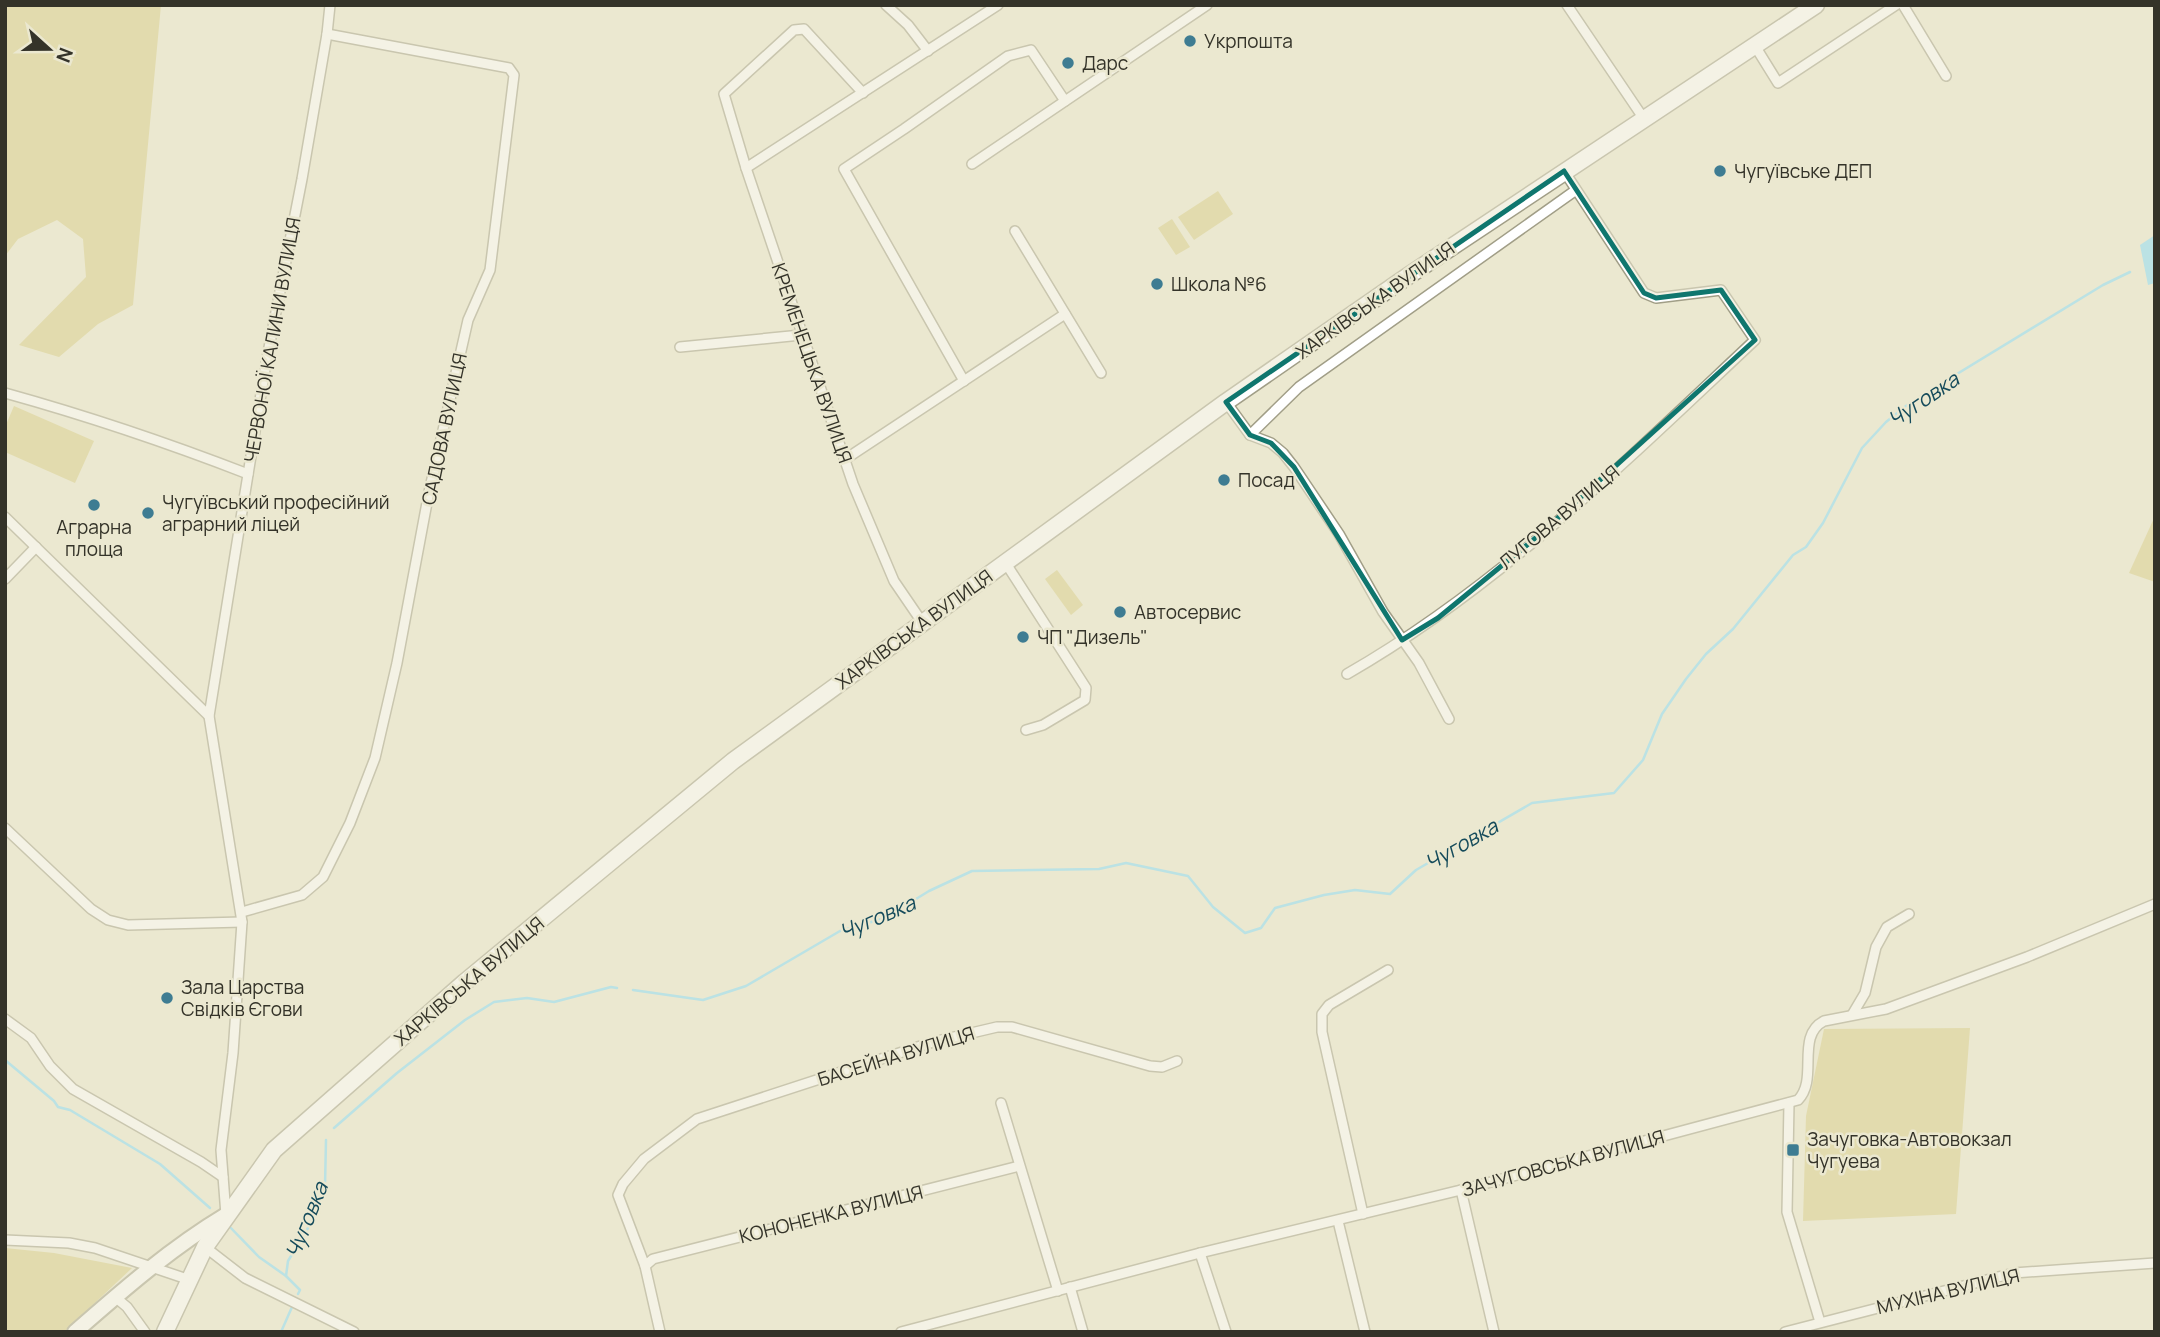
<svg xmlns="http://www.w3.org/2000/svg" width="2160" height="1337" font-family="Manrope,sans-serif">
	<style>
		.green { fill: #d7cd85 }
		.water { fill: #80dbfc }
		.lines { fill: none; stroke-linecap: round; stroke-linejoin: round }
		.stream { stroke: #80dbfc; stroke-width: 2.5 }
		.street-casing { stroke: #a19e87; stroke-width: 12 }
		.primary-casing { stroke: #a19e87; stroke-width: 18 }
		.highway-casing { stroke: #a19e87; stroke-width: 19 }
		.street { stroke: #fff; stroke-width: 9 }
		.primary { stroke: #fff; stroke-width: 14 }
		.highway { stroke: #fff; stroke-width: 16 }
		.marked { fill: none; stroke: #0f766e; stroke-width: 5; stroke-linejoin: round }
		.poi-dot { fill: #3e7c92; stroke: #ebe8d0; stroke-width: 2.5 }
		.labels { text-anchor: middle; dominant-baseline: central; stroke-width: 5; stroke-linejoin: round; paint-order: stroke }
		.poi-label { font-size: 19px; fill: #343329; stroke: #ebe8d0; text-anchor: start }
		.street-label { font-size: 19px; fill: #343329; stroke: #ebe8d0 }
		.water-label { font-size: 21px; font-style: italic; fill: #154b5b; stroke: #ebe8d0 }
	</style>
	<rect width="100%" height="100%" fill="#ebe8d0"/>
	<g class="green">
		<polygon points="5,5 161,5 133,305 98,324 59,357 19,345 86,277 83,239 57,220 18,239 5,256"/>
		<polygon points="1218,191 1233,214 1194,240 1178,217"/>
		<polygon points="1172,219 1190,247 1176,255 1158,228"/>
		<polygon points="14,406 94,441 75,483 5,452 5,427"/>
		<polygon points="2155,516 2155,582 2129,573"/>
		<polygon points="1057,570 1083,605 1071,615 1045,579"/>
		<polygon points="1970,1028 1956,1214 1803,1221 1806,1116 1824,1029"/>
		<polygon points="5,1248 54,1253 132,1268 64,1332 5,1332"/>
	</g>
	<polygon class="water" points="2155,235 2155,283 2148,285 2140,245"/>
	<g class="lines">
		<g class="stream">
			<polyline points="633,990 703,1000 746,986 840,931 885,918 929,891 972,871 1099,869 1126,863 1188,876 1213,907 1245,933 1261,928 1275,908 1324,895 1355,890 1390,894 1416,870 1532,803 1614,793 1643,760 1662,714 1686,679 1706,654 1733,629 1793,555 1806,547 1823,523 1862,448 1886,422 1911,402 2103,285 2130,272"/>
			<polyline points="5,1060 54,1101 58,1107 70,1110 160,1164 210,1208"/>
			<polyline points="334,1128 397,1073 465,1020 494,1002 527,998 554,1002 611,987 617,988"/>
			<polyline points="227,1224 259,1257 286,1276"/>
			<polyline points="298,1294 300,1290 286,1276 288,1261 308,1228 325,1186 326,1140"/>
			<polyline points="281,1332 292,1307"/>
		</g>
		<g class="street-casing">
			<g id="street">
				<polyline points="886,5 908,25 928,51"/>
				<polyline points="1567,5 1644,119"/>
				<polyline points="1903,5 1946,76"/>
				<polyline points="1755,46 1778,83 1896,5"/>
				<polyline points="863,93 804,29 794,30 724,94 746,168 853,484 894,581 922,622"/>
				<polyline points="972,164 1207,5"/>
				<polyline points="746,168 998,5"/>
				<polyline points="1015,231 1101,373"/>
				<polyline points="680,347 801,335"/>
				<polyline points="964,381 844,169 904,129 1008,56 1031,50 1065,101"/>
				<path d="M5,393C88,416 168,443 248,474"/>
				<polyline points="1226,402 1250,435 1271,443 1283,453 1294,467 1339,534 1383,612 1419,663 1449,719"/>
				<polyline points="1250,435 1299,387 1576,190"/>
				<polyline points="844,460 1065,314"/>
				<polyline points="5,517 209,716"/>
				<polyline points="1005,562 1086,688 1085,700 1043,725 1026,730"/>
				<polyline points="5,579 36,547"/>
				<path d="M1347,674C1499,587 1628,459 1755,340L1721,290L1656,298L1644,293L1564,171"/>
				<polyline points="5,828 91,909 108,920 128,925 242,922"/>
				<polyline points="242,912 302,895 323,877 350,823 375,758 397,663 429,492 468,320 490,270 514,75 509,68 327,34"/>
				<polyline points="1852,1015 1865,993 1876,947 1887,927 1909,914"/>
				<polyline points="5,1019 31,1038 50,1066 73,1089 201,1162 223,1177"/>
				<polyline points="1001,1103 1058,1291"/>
				<polyline points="1789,1103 1787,1212 1820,1322"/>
				<polyline points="1461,1190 1494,1332"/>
				<polyline points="1363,1214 1322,1032 1322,1014 1329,1005 1388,970"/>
				<polyline points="226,1215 221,1150 233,1053 242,922 209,716 266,363 302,179 327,34 330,5"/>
				<polyline points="1338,1221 1365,1332"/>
				<polyline points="5,1240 69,1243 95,1248 190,1280"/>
				<polyline points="205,1247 245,1278 354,1332"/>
				<polyline points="1200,1253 1226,1332"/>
				<polyline points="645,1266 653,1259 1019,1166"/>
				<polyline points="1070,1287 1083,1332"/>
				<polyline points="115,1297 127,1307 145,1332"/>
				<polyline points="660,1332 645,1266 618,1195 623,1184 644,1159 697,1119 933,1042 997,1027 1012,1027 1150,1066 1162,1067 1177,1061"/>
				<path d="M901,1332L1200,1253L1461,1190L1798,1100C1819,1079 1795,1036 1824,1021L1886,1009L2027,957L2155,904"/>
				<polyline points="1785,1332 2014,1273 2155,1263"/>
			</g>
		</g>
		<g class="primary-casing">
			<path id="primary" d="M75,1332C123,1290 171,1248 226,1215"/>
		</g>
		<g class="highway-casing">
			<polyline id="highway" points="165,1332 205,1247 274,1150 465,982 733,761 1226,402 1405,278 1816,5"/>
		</g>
		<use href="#street" class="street"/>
		<use href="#primary" class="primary"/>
		<use href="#highway" class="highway"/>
	</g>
	<path d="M0 0H2160V1337H0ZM1564,171L1644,293L1656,298L1721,290L1755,340L1538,536L1438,618L1402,640L1294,467L1271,443L1250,435L1226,402Z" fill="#ebe8d0" fill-opacity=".55" fill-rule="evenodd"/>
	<path class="marked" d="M1564,171L1644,293L1656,298L1721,290L1755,340L1538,536L1438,618L1402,640L1294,467L1271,443L1250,435L1226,402Z"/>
	<g class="poi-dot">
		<circle cx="1190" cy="41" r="7"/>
		<circle cx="1068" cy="63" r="7"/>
		<circle cx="1720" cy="171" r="7"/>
		<circle cx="1157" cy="284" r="7"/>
		<circle cx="1224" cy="480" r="7"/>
		<circle cx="94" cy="505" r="7"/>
		<circle cx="148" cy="513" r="7"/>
		<circle cx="1120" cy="612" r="7"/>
		<circle cx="1023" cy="637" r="7"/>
		<circle cx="167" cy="998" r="7"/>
		<rect x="1786" y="1143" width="14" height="14" rx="3.5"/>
	</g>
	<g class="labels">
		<g class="poi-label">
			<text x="1204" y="41">Укрпошта</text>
			<text x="1082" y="63">Дарс</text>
			<text x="1734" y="171">Чугуївське ДЕП</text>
			<text x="1171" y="284">Школа №6</text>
			<text x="1238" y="480">Посад</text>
			<text x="162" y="502">Чугуївський професійний<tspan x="162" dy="22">аграрний ліцей</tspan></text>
			<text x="94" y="527" text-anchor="middle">Аграрна<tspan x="94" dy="22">площа</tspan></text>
			<text x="1134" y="612">Автосервис</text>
			<text x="1037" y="637">ЧП "Дизель"</text>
			<text x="181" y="987">Зала Царства<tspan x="181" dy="22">Свідків Єгови</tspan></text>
			<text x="1807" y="1139">Зачуговка-Автовокзал<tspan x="1807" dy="22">Чугуева</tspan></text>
		</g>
		<g class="street-label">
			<text transform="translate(1375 300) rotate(-35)">ХАРКІВСЬКА ВУЛИЦЯ</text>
			<text transform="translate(272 340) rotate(-80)">ЧЕРВОНОЇ КАЛИНИ ВУЛИЦЯ</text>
			<text transform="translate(812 363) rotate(71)">КРЕМЕНЕЦЬКА ВУЛИЦЯ</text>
			<text transform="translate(444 429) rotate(-78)">САДОВА ВУЛИЦЯ</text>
			<text transform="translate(1559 517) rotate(-40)">ЛУГОВА ВУЛИЦЯ</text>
			<text transform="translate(914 629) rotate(-36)">ХАРКІВСЬКА ВУЛИЦЯ</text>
			<text transform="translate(469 981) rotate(-40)">ХАРКІВСЬКА ВУЛИЦЯ</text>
			<text transform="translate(896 1056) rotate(-17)">БАСЕЙНА ВУЛИЦЯ</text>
			<text transform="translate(1563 1163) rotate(-15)">ЗАЧУГОВСЬКА ВУЛИЦЯ</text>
			<text transform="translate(831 1214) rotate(-14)">КОНОНЕНКА ВУЛИЦЯ</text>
			<text transform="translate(1948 1291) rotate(-13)">МУХІНА ВУЛИЦЯ</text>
		</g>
		<g class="water-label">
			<text transform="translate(1923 399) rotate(-34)">Чуговка</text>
			<text transform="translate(1461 844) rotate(-30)">Чуговка</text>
			<text transform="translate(877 917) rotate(-23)">Чуговка</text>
			<text transform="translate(306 1220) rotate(-68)">Чуговка</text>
		</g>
	</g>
	<rect width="2160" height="1337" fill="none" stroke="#343329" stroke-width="14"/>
	<g transform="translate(49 49) rotate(111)" stroke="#ebe8d0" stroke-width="5" paint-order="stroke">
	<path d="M0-5L12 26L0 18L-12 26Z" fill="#343329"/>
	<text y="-10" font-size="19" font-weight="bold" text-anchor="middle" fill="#343329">N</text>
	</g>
</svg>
